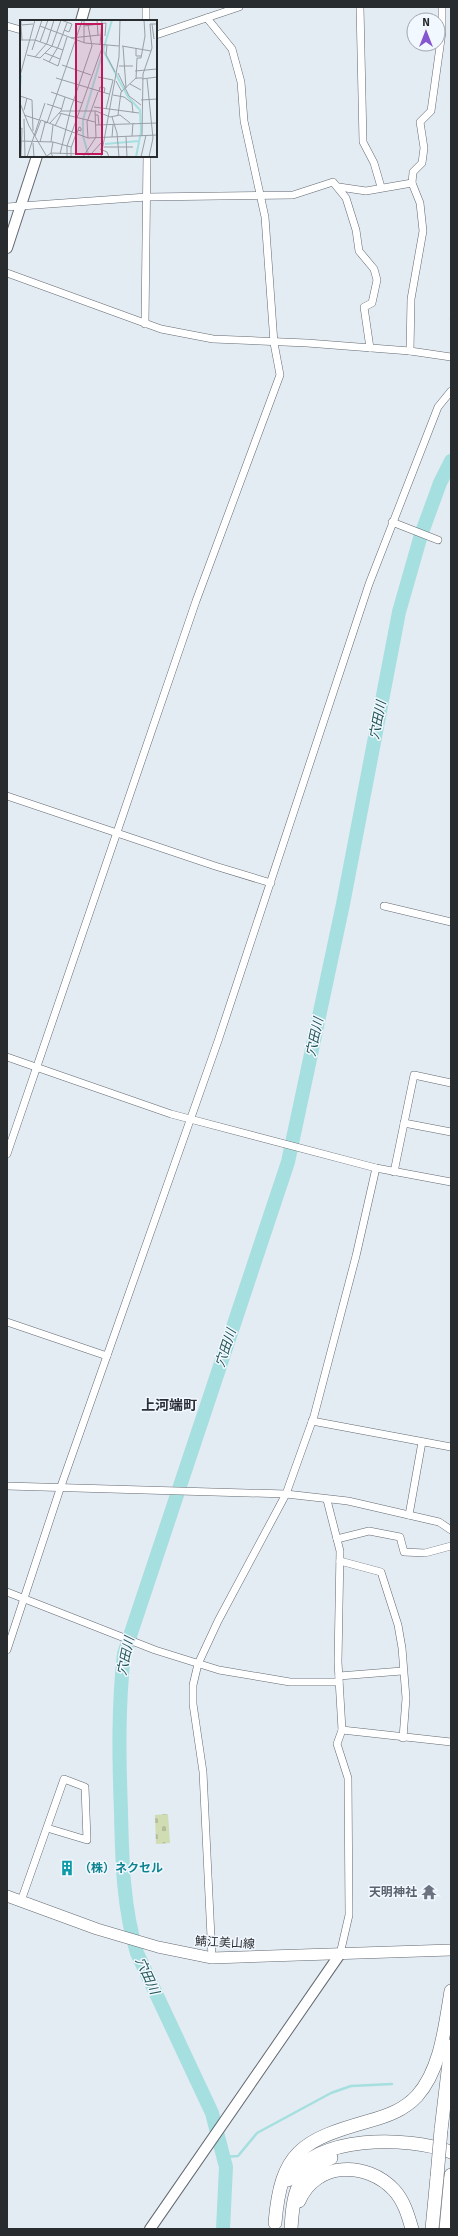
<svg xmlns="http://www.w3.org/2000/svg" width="458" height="2236" font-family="Signika,'Noto Sans JP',sans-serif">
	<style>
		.cemetery { fill: url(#cemetery-stones) }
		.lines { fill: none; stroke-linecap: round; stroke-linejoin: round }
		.stream { stroke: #a6dfdf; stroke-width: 2.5 }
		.river { stroke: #a6dfdf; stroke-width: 14 }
		.street-casing { stroke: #636971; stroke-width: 8 }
		.secondary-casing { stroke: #636971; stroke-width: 12 }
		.primary-casing { stroke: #636971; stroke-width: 12 }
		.highway-casing { stroke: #636971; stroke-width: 14 }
		.street { stroke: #fff; stroke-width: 7 }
		.secondary { stroke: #fff; stroke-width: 10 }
		.primary { stroke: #fff; stroke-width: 11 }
		.highway { stroke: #fff; stroke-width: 13 }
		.highway-bridge-casing { stroke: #636971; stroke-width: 14; stroke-linecap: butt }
		.highway-bridge { stroke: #fff; stroke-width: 13 }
		.labels { text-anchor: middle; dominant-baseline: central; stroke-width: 3; stroke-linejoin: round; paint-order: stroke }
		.culture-label { font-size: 12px; font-weight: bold; fill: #0d838f; stroke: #f2f8ff; text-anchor: start }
		.worship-label { font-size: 12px; font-weight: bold; fill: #5b616d; stroke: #f2f8ff; text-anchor: end }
		.street-label { font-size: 12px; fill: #292c2f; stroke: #f2f8ff }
		.water-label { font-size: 13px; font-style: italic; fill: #215353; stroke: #f2f8ff }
		.quarter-label { font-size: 14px; font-weight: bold; fill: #2b3037; stroke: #f2f8ff }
		.inset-river { fill: none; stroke: #a6dfdf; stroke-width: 2 }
		.inset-road { fill: none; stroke: #999fa5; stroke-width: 1 }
		.view { fill: #c2185b; fill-opacity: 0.15; stroke: #c2185b; stroke-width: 2 }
		.inset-edge { fill: none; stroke: #292c2f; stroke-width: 2 }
	</style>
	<defs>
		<pattern id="cemetery-stones" width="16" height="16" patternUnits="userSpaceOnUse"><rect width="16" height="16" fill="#d0dcb2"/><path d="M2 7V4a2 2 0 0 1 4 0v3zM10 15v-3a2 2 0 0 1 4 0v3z" fill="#b3bd99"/></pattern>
	</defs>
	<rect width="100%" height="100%" fill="#e3ebf3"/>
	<polygon class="cemetery" points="168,1814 170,1843 156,1844 155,1815"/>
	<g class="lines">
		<g class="stream">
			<polyline points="451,320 451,319"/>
			<polyline points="224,2157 238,2156 257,2133 331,2093 351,2086 392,2084"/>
		</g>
		<path class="river" d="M223,2229L226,2167L212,2113L137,1953C123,1908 122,1859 121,1812C119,1759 118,1707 124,1654L288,1162L343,904L399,612L421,535L440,483L451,461"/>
		<g class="street-casing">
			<g id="street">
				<polyline points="146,7 146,21"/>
				<polyline points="360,7 363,142 374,163 381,187"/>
				<polyline points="7,26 21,30"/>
				<polyline points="156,35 239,7"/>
				<polyline points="339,187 366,191 412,183"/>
				<polyline points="7,207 147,197 293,195 333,182 346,198 356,230 359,251 374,269 377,280 372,303 364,307 370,348"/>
				<polyline points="7,273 161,329 213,339 307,343 410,351 451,357"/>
				<polyline points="145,324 147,156"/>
				<polyline points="410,351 411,299 423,231 420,203 412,183 413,172 422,163 424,148 420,122 431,111 442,32 442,7"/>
				<polyline points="392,522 438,540"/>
				<polyline points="7,796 215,866 271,883"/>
				<polyline points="384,906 451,922"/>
				<polyline points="7,1057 171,1114 376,1168 451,1182"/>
				<polyline points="404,1123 451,1132"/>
				<polyline points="7,1154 196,601 280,375 274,343 265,217 244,121 241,82 232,49 207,18"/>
				<polyline points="394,1172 414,1075 451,1083"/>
				<polyline points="7,1322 107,1356"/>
				<polyline points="312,1421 451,1447"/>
				<polyline points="7,1486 286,1494 348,1501 439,1522 451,1530"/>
				<polyline points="327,1500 340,1551 338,1662 342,1730 337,1744 348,1778 349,1915 340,1954"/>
				<polyline points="409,1515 422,1442"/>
				<polyline points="337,1539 369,1531 400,1537 404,1552 425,1553 451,1546"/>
				<polyline points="340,1561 381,1572 398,1625 402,1648 406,1698 403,1738"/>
				<polyline points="7,1592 155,1650 219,1670 290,1682 339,1682"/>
				<polyline points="7,1650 60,1489 218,1041 369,584 438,407 451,391"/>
				<polyline points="339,1676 402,1671"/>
				<polyline points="342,1730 451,1742"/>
				<polyline points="21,1901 64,1779 85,1787 87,1840 47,1828"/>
				<polyline points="212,1958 203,1772 193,1704 193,1685 198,1664 218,1621 286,1494 314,1416 356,1256 376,1168"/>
			</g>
		</g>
		<g class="secondary-casing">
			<g id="secondary">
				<polyline points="81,21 85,7"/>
				<polyline points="7,248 37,156"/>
				<polyline points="150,2229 340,1954"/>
			</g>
		</g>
		<g class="primary-casing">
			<polyline id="primary" points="7,1896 97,1929 158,1947 212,1958 451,1950"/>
		</g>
		<g class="highway-casing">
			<g id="highway">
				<polyline points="441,2130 451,2046"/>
				<path d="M288,2180C317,2134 406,2136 451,2152"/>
				<path d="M299,2201C316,2161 367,2161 394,2190C404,2201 408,2215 412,2229"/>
				<path d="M275,2223C281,2151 302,2140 369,2121C387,2116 404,2110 417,2096C441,2069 445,2026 451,1991"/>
				<path d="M291,2229C293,2194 296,2173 331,2158"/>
				<polyline points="432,2229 437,2177"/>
				<polyline points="446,2229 451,2175"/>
			</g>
		</g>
		<use href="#street" class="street"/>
		<use href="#secondary" class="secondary"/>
		<use href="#primary" class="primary"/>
		<use href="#highway" class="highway"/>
		<g class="highway-bridge-casing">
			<polyline id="highway-bridge" points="437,2177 441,2130"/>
		</g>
		<use href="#highway-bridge" class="highway-bridge"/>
	</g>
	<defs>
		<g id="building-bare" transform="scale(1.2)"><path d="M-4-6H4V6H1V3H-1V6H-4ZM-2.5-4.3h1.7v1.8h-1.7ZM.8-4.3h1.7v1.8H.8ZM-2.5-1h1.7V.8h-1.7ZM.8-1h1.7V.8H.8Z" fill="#0f9aa8" stroke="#f2f8ff" stroke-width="2.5" paint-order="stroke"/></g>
		<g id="temple-bare" transform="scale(1.2)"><path d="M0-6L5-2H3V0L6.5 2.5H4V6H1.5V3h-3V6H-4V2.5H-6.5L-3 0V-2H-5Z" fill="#6b7280" stroke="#f2f8ff" stroke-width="2.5" paint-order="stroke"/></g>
	</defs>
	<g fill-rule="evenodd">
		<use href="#building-bare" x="67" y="1868"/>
		<use href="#temple-bare" x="429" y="1892"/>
	</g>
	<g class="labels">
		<g class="culture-label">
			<text x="79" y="1868">（株）ネクセル</text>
		</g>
		<g class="worship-label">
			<text x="417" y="1892">天明神社</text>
		</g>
		<g class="street-label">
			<text transform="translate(225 1943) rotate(3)">鯖江美山線</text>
		</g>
		<g class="water-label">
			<text transform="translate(378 720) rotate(-79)">穴田川</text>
			<text transform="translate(315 1037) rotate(-78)">穴田川</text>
			<text transform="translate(226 1348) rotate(-72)">穴田川</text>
			<text transform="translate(126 1656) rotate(-78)">穴田川</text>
			<text transform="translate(147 1976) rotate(65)">穴田川</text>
		</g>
		<g class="quarter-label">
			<text x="169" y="1405">上河端町</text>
		</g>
	</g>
	<g transform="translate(20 20)">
		<rect width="137" height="137" fill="#e3ebf3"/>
		<path class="inset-river" d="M83,30L108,77L120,90L121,112L116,137M0,69L1,55M85,124L119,121M69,137L63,116V100L92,0"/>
		<path class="inset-road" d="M1,0V5L13,4M41,0L52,4L49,12L44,10M77,0L78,15M132,4L134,19M1,6L2,20M20,6L65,23L99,26M64,6L86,3L85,16M51,18L80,15M0,20H15L43,30M20,22L28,0M64,23V0M80,25L82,0M87,25L86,35L95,52M102,26L131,31M103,26L106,68M116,28V36H121M12,30L22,0M25,33L40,39M7,35L20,38M15,37L27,23L34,0M20,38L32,26L41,0M23,39L38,46L47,17M29,42L38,27L47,3M42,45L71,55M99,46H113M115,51L137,49M98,53L109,76L121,85M0,56L15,0M78,57L93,60L86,89M36,58L89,74M116,59L117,38H121L125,16L124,0M122,59L137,57M127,59L133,118L129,137M96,61L102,72M110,64L121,70M31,72L62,83M79,72L80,67L85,68L84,73M93,75L104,77L112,83L113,93M0,76L12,80L13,111M121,80L137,79M0,83L9,106L27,137M27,84L42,89M74,87L119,93M4,90L7,78M41,91H76L90,97L100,95L110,103M39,93L75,102M4,95L19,100M75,95H78L79,105M98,95L101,72L116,58H122M92,97L97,113L99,137M4,99L5,137M21,100L68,118L137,115M24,102L27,103L62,1M30,103L41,91L45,77M76,105L137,103M35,106L41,94M0,109L2,108L1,137M57,113L59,107L61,108V111L58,110M15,116L21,100M112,116L113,103M122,116L123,54L132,28L130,4H136M92,117L93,105M106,117L107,137M68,118L67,102L78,72M0,121L33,122L51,127M20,122L25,103M31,122L33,105M13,123L14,137M84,127H113M80,129L87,132L89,137M72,133L81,123M40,134L51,88L72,26L68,5M27,136L31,133L64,134M7,137L25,83M33,137L31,133L33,122M47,137V126L83,25M51,137V128L56,114M63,137L76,117L75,91M81,137L99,37L100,0M121,137L126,115"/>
		<path class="view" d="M56,4H82V134H56Z"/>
		<rect width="137" height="137" class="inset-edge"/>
	</g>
	<rect width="458" height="2236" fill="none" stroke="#292c2f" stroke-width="16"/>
	<g transform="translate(426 32)"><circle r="19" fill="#f2f8ff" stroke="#a2a6ac"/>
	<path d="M0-3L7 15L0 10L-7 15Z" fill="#8556cf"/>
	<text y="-6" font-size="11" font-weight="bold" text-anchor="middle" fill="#292c2f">N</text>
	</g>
</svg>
